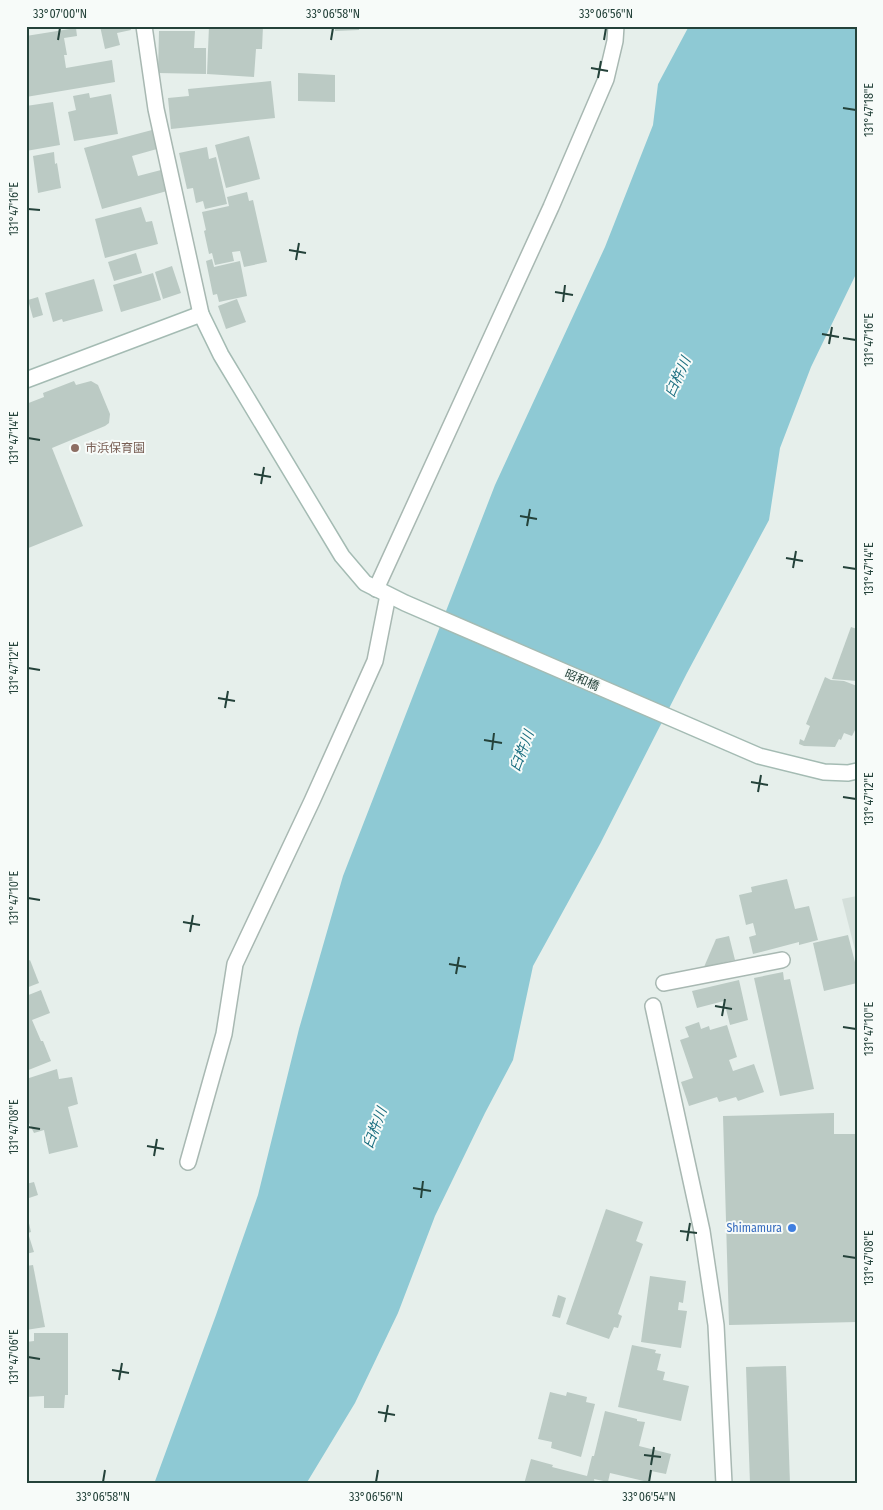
<svg xmlns="http://www.w3.org/2000/svg" width="883" height="1510" font-family="'Fira Sans Condensed','Noto Sans JP',sans-serif">
	<style>
		.built { fill: #d4dfda }
		.water { fill: #8ec9d4 }
		.building { fill: #bbcac4 }
		.lines { fill: none; stroke-linecap: round; stroke-linejoin: round }
		.street-casing { stroke: #a8b8b2; stroke-width: 18 }
		.secondary-casing { stroke: #a4bbb3; stroke-width: 18 }
		.street { stroke: #fff; stroke-width: 15 }
		.secondary { stroke: #fff; stroke-width: 15 }
		.ticks { fill: none; stroke: #24423a; stroke-width: 2 }
		.education-dot { fill: #8d6e63; stroke: #f7fbf9; stroke-width: 2 }
		.shop-dot { fill: #3f7fe0; stroke: #f7fbf9; stroke-width: 2 }
		.labels { text-anchor: middle; dominant-baseline: central; stroke-width: 4; stroke-linejoin: round; paint-order: stroke }
		.education-label { font-size: 12px; fill: #785e54; stroke: #f7fbf9; text-anchor: start }
		.street-label { font-size: 12px; fill: #24423a; stroke: #f7fbf9 }
		.shop-label { font-size: 12px; fill: #366cbe; stroke: #f7fbf9; text-anchor: end }
		.water-label { font-size: 14px; font-style: italic; fill: #1c6f80; stroke: #f7fbf9 }
		.neatline { fill: none; stroke: #24423a; stroke-width: 2 }
		.ticks-label { font-size: 12px; text-anchor: middle; fill: #24423a }
	</style>
	<rect width="100%" height="100%" fill="#e6efeb"/>
	<polygon class="built" points="857,896 857,958 842,899"/>
	<polygon class="water" points="689,26 857,26 857,272 811,367 780,448 769,520 687,673 600,844 533,966 513,1060 485,1113 435,1216 398,1313 355,1403 306,1484 154,1484 216,1315 258,1195 299,1029 343,876 495,485 605,247 653,125 658,84"/>
	<g class="building">
		<polygon points="100,26 130,26 131,30 117,33 120,45 105,49"/>
		<polygon points="209,26 263,26 262,49 256,49 254,77 207,74"/>
		<polygon points="335,26 359,26 359,30 335,31"/>
		<polygon points="76,28 77,36 64,38 67,55 64,55 66,68 112,60 115,82 26,97 26,36"/>
		<polygon points="159,31 195,31 194,48 206,48 206,74 158,73"/>
		<polygon points="298,73 335,75 335,102 298,101"/>
		<polygon points="271,81 275,118 171,129 168,98 189,96 188,89"/>
		<polygon points="89,93 90,98 111,94 118,134 74,141 68,112 76,110 73,96"/>
		<polygon points="53,102 60,145 26,151 26,106"/>
		<polygon points="152,130 157,149 132,156 138,176 161,170 167,191 102,209 84,148"/>
		<polygon points="249,136 260,179 226,188 215,145"/>
		<polygon points="207,147 209,159 216,157 227,204 205,209 203,201 196,203 193,188 187,189 179,153"/>
		<polygon points="54,152 55,164 57,163 61,188 38,193 33,156"/>
		<polygon points="247,192 249,201 253,200 267,262 244,267 240,251 232,252 234,261 215,265 212,253 209,254 204,231 206,230 202,212 229,206 227,197"/>
		<polygon points="141,207 146,222 152,221 158,244 105,258 95,219"/>
		<polygon points="136,253 142,273 114,281 108,262"/>
		<polygon points="212,259 214,267 240,261 247,296 219,302 217,294 213,295 206,261"/>
		<polygon points="172,266 181,293 163,299 155,272"/>
		<polygon points="153,273 161,300 121,312 113,285"/>
		<polygon points="94,279 103,311 63,322 62,319 53,322 45,293"/>
		<polygon points="38,297 43,315 33,318 28,300"/>
		<polygon points="237,299 246,322 226,329 218,306"/>
		<polygon points="74,381 76,385 91,381 98,385 110,414 109,423 105,426 52,448 83,526 26,549 26,404 44,397 43,393"/>
		<polygon points="851,627 857,629 857,681 832,679"/>
		<polygon points="825,677 831,680 844,681 857,686 857,726 852,736 844,733 841,740 839,739 835,747 804,746 799,744 800,739 804,741 810,726 806,724"/>
		<polygon points="787,879 795,909 809,906 818,940 799,945 799,942 753,954 749,937 756,935 753,923 746,925 739,895 752,892 751,887"/>
		<polygon points="848,935 857,970 857,983 824,991 813,943"/>
		<polygon points="729,936 735,960 704,967 716,939"/>
		<polygon points="30,960 39,983 26,988 26,962"/>
		<polygon points="783,972 784,980 790,979 814,1089 780,1096 754,978"/>
		<polygon points="739,980 748,1020 730,1025 724,1001 697,1008 692,991"/>
		<polygon points="41,990 50,1013 32,1020 41,1041 43,1041 51,1061 26,1071 26,996"/>
		<polygon points="699,1022 701,1029 709,1026 710,1030 727,1025 737,1057 729,1060 733,1071 754,1064 764,1092 738,1101 736,1097 719,1102 717,1097 689,1106 681,1082 693,1078 680,1040 689,1037 685,1027"/>
		<polygon points="57,1069 59,1079 72,1077 78,1104 68,1107 78,1147 49,1154 44,1130 34,1133 26,1117 26,1079"/>
		<polygon points="834,1113 834,1134 857,1134 857,1322 729,1325 723,1116"/>
		<polygon points="34,1182 38,1195 26,1199 26,1184"/>
		<polygon points="606,1209 643,1222 636,1241 643,1244 618,1314 622,1316 618,1328 614,1327 609,1339 566,1324"/>
		<polygon points="26,1210 31,1232 28,1233 34,1252 26,1254"/>
		<polygon points="33,1265 45,1327 26,1330 26,1266"/>
		<polygon points="650,1276 686,1281 683,1303 679,1302 678,1310 687,1311 681,1348 641,1342"/>
		<polygon points="558,1295 566,1298 560,1318 552,1316"/>
		<polygon points="34,1333 68,1333 68,1395 65,1395 64,1408 44,1408 44,1396 26,1397 26,1342 34,1341"/>
		<polygon points="632,1345 656,1350 655,1353 661,1354 657,1370 665,1372 663,1380 689,1386 681,1421 618,1407"/>
		<polygon points="786,1366 790,1484 750,1484 746,1367"/>
		<polygon points="550,1392 566,1396 567,1392 587,1397 586,1402 595,1404 581,1457 551,1448 552,1442 538,1439"/>
		<polygon points="605,1411 637,1419 637,1421 645,1422 639,1446 671,1454 666,1474 651,1471 648,1482 610,1473 608,1482 594,1479 595,1484 524,1484 531,1459 553,1465 552,1467 587,1476 592,1456 594,1456"/>
	</g>
	<g class="lines">
		<g class="street-casing">
			<g id="street">
				<polyline points="144,26 156,109 201,314"/>
				<polyline points="376,589 551,207 606,79 615,41 616,26"/>
				<polyline points="664,983 782,960"/>
				<polyline points="653,1006 702,1231 716,1325 724,1484"/>
				<polyline points="188,1162 224,1034 235,964 312,801 375,661 388,595"/>
			</g>
		</g>
		<g class="secondary-casing">
			<polyline id="secondary" points="26,380 201,314 221,355 342,556 365,583 405,603 759,756 824,772 848,773 857,771"/>
		</g>
		<use href="#street" class="street"/>
		<use href="#secondary" class="secondary"/>
	</g>
	<path class="ticks" d="M58,40L60,28M331,40L333,28M604,40L606,28M591,68L608,71M598,78L601,61M843,108L856,110M28,209L40,210M289,250L306,253M296,260L299,243M555,292L573,295M563,302L565,285M822,334L839,337M843,338L856,340M829,344L832,327M28,438L40,440M254,474L271,477M261,484L264,467M520,516L537,519M527,526L530,509M786,558L803,561M843,567L856,569M793,568L796,551M28,668L40,670M218,698L235,701M225,708L228,691M484,740L502,743M492,750L494,733M751,782L768,785M758,792L761,775M843,797L856,799M28,898L40,900M183,922L200,925M190,932L193,915M449,964L466,967M456,974L459,957M715,1006L732,1009M722,1016L725,999M843,1027L856,1029M28,1127L40,1129M147,1146L164,1149M154,1156L157,1139M413,1188L431,1191M421,1198L423,1181M680,1231L697,1233M687,1241L690,1223M843,1256L856,1258M28,1357L40,1359M112,1370L129,1373M119,1380L122,1363M378,1412L395,1415M385,1422L388,1405M644,1455L661,1457M651,1465L654,1447M103,1482L105,1470M376,1482L378,1470M649,1482L651,1470"/>
	<circle class="education-dot" cx="75" cy="448" r="5"/>
	<circle class="shop-dot" cx="792" cy="1228" r="5"/>
	<g class="labels">
		<g class="education-label">
			<text x="85" y="448">市浜保育園</text>
		</g>
		<g class="street-label">
			<text transform="translate(582 680) rotate(23)">昭和橋</text>
		</g>
		<g class="shop-label">
			<text x="782" y="1228">Shimamura</text>
		</g>
		<g class="water-label">
			<text transform="translate(678 377) rotate(-66)">臼杵川</text>
			<text transform="translate(522 751) rotate(-69)">臼杵川</text>
			<text transform="translate(375 1128) rotate(-69)">臼杵川</text>
		</g>
	</g>
	<rect width="883" height="1510" fill="none" stroke="#f7fbf9" stroke-width="55"/>
	<rect x="28" y="28" width="828" height="1454" class="neatline"/>
	<g class="ticks-label">
		<text x="60" y="18">33°07'00"N</text>
		<text x="333" y="18">33°06'58"N</text>
		<text x="606" y="18">33°06'56"N</text>
		<text transform="translate(869 110) rotate(-90)" y="4">131°47'18"E</text>
		<text transform="translate(14 209) rotate(-90)" y="4">131°47'16"E</text>
		<text transform="translate(869 340) rotate(-90)" y="4">131°47'16"E</text>
		<text transform="translate(14 438) rotate(-90)" y="4">131°47'14"E</text>
		<text transform="translate(869 569) rotate(-90)" y="4">131°47'14"E</text>
		<text transform="translate(14 668) rotate(-90)" y="4">131°47'12"E</text>
		<text transform="translate(869 799) rotate(-90)" y="4">131°47'12"E</text>
		<text transform="translate(14 898) rotate(-90)" y="4">131°47'10"E</text>
		<text transform="translate(869 1029) rotate(-90)" y="4">131°47'10"E</text>
		<text transform="translate(14 1127) rotate(-90)" y="4">131°47'08"E</text>
		<text transform="translate(869 1258) rotate(-90)" y="4">131°47'08"E</text>
		<text transform="translate(14 1357) rotate(-90)" y="4">131°47'06"E</text>
		<text x="103" y="1501">33°06'58"N</text>
		<text x="376" y="1501">33°06'56"N</text>
		<text x="649" y="1501">33°06'54"N</text>
	</g>
</svg>
